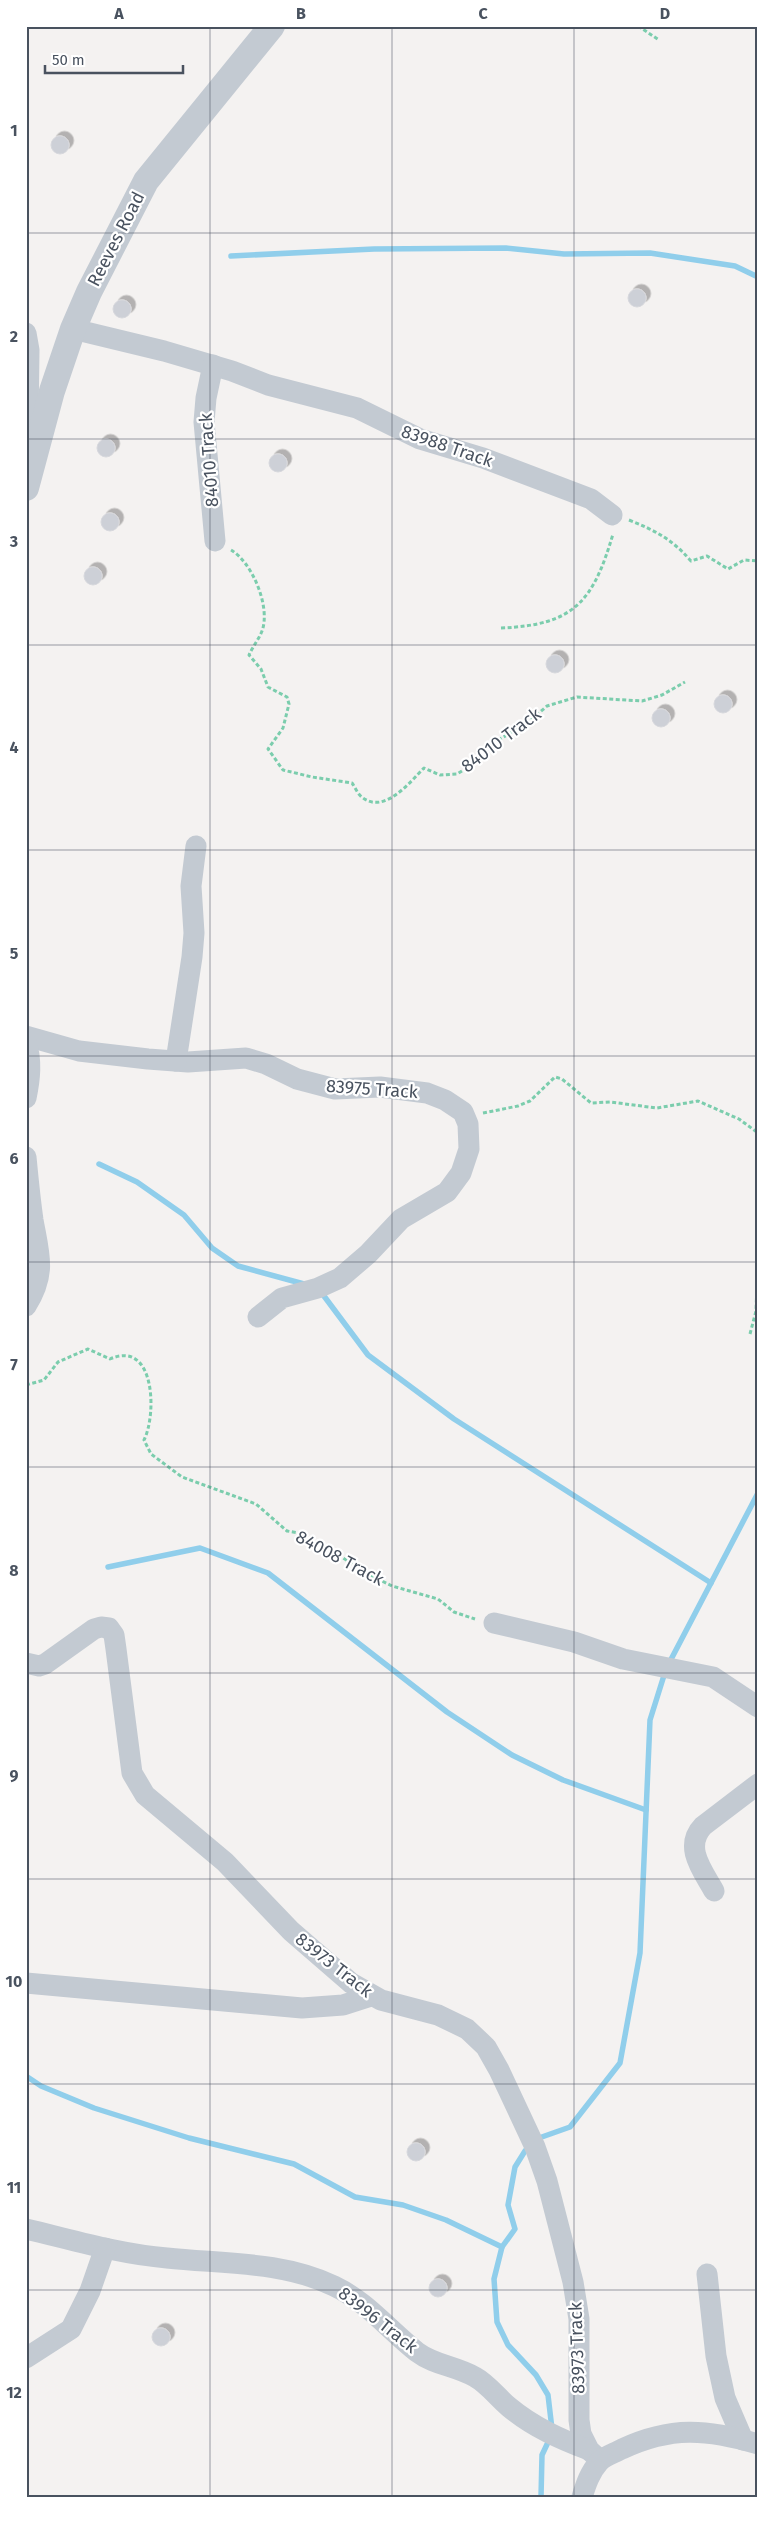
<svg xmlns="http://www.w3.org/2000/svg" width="784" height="2523" font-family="'Fira Sans',sans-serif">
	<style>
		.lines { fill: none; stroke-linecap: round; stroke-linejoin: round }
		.stream { stroke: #90ceeb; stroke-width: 5.5 }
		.building { fill: #cdd0d7; stroke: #d6d7dc; filter: url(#shadow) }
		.path { stroke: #7bcdad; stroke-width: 3; stroke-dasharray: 4 2.5; stroke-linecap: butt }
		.minor { stroke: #c3cad2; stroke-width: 21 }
		.tertiary { stroke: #c3cad2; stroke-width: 26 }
		.grid { fill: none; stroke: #49525f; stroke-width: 1; stroke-opacity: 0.55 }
		.labels { text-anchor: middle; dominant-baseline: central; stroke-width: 4.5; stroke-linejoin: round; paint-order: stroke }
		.street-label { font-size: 18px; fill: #49525f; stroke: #fff }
		.neatline { fill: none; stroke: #49525f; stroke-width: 2 }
		.grid-label { font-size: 16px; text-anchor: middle; font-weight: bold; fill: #49525f }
	</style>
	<defs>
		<filter id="shadow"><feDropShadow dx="4.5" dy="-4.5" stdDeviation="0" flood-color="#0004"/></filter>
	</defs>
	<rect width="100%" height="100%" fill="#f4f2f1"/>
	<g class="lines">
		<g class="stream">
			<polyline points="231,256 374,249 506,248 564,254 650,253 735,266 758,277"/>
			<polyline points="99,1164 137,1182 184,1215 212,1248 238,1266 304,1284"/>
			<polyline points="321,1292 368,1355 454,1419 711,1583"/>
			<polyline points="108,1567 200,1548 268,1573 447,1712 512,1755 563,1780 646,1810"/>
			<polyline points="26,2076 41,2086 94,2108 189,2138 294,2164 355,2197 403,2205 446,2220 502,2247"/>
			<polyline points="539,2138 570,2127 620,2063 640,1953 650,1720 666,1669 758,1493"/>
			<polyline points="525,2151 515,2167 508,2205 515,2229 502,2247 494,2279 497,2322 508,2345 536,2375 548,2395 552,2429"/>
			<polyline points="541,2497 542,2455 550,2438"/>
		</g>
	</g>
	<g class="building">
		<circle cx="60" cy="145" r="9"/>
		<circle cx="637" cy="298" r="9"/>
		<circle cx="122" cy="309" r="9"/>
		<circle cx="106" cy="448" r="9"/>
		<circle cx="278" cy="463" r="9"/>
		<circle cx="110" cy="522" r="9"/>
		<circle cx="93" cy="576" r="9"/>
		<circle cx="555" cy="664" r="9"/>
		<circle cx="723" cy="704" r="9"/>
		<circle cx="661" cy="718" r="9"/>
		<circle cx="416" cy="2152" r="9"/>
		<circle cx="438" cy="2288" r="9"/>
		<circle cx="161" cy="2337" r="9"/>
	</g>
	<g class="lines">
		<g class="path">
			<polyline points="638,26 659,40"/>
			<path d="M629,520C654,530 672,539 691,561L707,556L728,569L744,560L758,561"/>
			<path d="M231,550C252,562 271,607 262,631C259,639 253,646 249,655L261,669L268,687L287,697L289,704L283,728L268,749L283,770L312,777L352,783C355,787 358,795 363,798C385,814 410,782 424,768L440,775L457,774L470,766L488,746L526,724L547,706L577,697L642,701L662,695L685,682"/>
			<path d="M501,628C574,625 593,602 613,534"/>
			<polyline points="483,1113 518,1106 530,1101 555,1077 562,1079 591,1103 610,1102 657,1108 698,1101 739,1119 758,1133"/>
			<polyline points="758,1226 758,1244"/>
			<polyline points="750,1334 756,1311 758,1255"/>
			<path d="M26,1385L44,1380L58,1362L88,1349L110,1359C155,1339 157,1414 144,1440L151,1454L182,1477L256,1504L287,1531L299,1533L327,1547L364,1572L392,1586L438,1599L454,1612L475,1619"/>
		</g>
		<g class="minor">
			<polyline points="73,329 164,351 232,371 268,385 357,408 420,439 483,458 591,499 612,515"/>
			<polyline points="26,333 29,350 28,424 36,449"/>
			<polyline points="213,365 206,398 204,422 215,541"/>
			<polyline points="26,1036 79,1051 148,1059 188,1062 246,1058 266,1064 297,1079 335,1089 380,1087 427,1093 445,1100 463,1112 468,1124 469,1149 461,1173 447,1192 401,1219 368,1254 340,1278 318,1288 282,1298 258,1317"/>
			<path d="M26,1042C32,1061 30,1079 26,1098"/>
			<polyline points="176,1061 192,957 194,933 191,886 196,846"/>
			<path d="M26,1157C28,1178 30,1199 33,1220C39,1254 47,1273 26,1306"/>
			<polyline points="494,1623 574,1642 623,1659 713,1677 758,1707"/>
			<polyline points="26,1663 39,1666 45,1664 94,1629 101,1627 109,1628 114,1635 116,1649 132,1773 145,1795 225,1862 291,1931 351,1983 381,2000 438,2015 467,2029 486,2047 499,2070 535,2147 547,2181 573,2282 579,2319 579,2420 581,2434 589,2450 600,2460"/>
			<path d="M714,1891C703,1871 683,1847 703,1826L758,1784"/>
			<polyline points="26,1983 302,2008 343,2005 371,1996"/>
			<path d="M26,2229C73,2240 119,2254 167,2258C223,2264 282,2261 334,2286C366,2301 389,2330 417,2352C434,2365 456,2366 475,2377C488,2384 498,2398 509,2407C533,2427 560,2439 589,2450"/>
			<polyline points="707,2274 716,2356 725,2398 743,2440"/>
			<polyline points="26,2358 71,2329 90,2291 105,2248"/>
			<path d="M582,2497C586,2484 590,2472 599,2462C604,2456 615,2453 622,2449C671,2426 707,2429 758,2444"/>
		</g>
		<polyline class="tertiary" points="26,488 52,391 73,329 89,292 146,181 272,26"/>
	</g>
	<path class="grid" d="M210,26V2497M392,26V2497M574,26V2497M26,233H758M26,439H758M26,645H758M26,850H758M26,1056H758M26,1262H758M26,1467H758M26,1673H758M26,1879H758M26,2084H758M26,2290H758"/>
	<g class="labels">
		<g class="street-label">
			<text transform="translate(116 239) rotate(-63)">Reeves Road</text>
			<text transform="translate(447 446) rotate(19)">83988 Track</text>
			<text transform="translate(209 460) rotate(-94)">84010 Track</text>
			<text transform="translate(501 740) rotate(-37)">84010 Track</text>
			<text transform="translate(372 1089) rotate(4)">83975 Track</text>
			<text transform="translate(340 1558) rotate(28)">84008 Track</text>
			<text transform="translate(334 1965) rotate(38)">83973 Track</text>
			<text transform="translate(378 2320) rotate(38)">83996 Track</text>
			<text transform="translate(577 2348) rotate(-92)">83973 Track</text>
		</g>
	</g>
	<rect width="784" height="2523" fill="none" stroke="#ffffff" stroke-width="55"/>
	<path d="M45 65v8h138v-8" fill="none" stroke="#49525f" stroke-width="2.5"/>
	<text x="52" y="65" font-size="15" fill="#49525f" stroke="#ffffff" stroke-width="4" paint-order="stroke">50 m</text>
	<rect x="28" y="28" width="728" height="2468" class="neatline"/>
	<g class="grid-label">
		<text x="119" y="19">A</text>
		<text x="301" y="19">B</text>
		<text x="483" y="19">C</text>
		<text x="665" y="19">D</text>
		<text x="14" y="136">1</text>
		<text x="14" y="342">2</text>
		<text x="14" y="547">3</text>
		<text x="14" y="753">4</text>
		<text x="14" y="959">5</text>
		<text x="14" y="1164">6</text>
		<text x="14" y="1370">7</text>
		<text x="14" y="1576">8</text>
		<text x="14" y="1781">9</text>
		<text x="14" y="1987">10</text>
		<text x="14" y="2193">11</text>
		<text x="14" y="2398">12</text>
	</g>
</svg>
